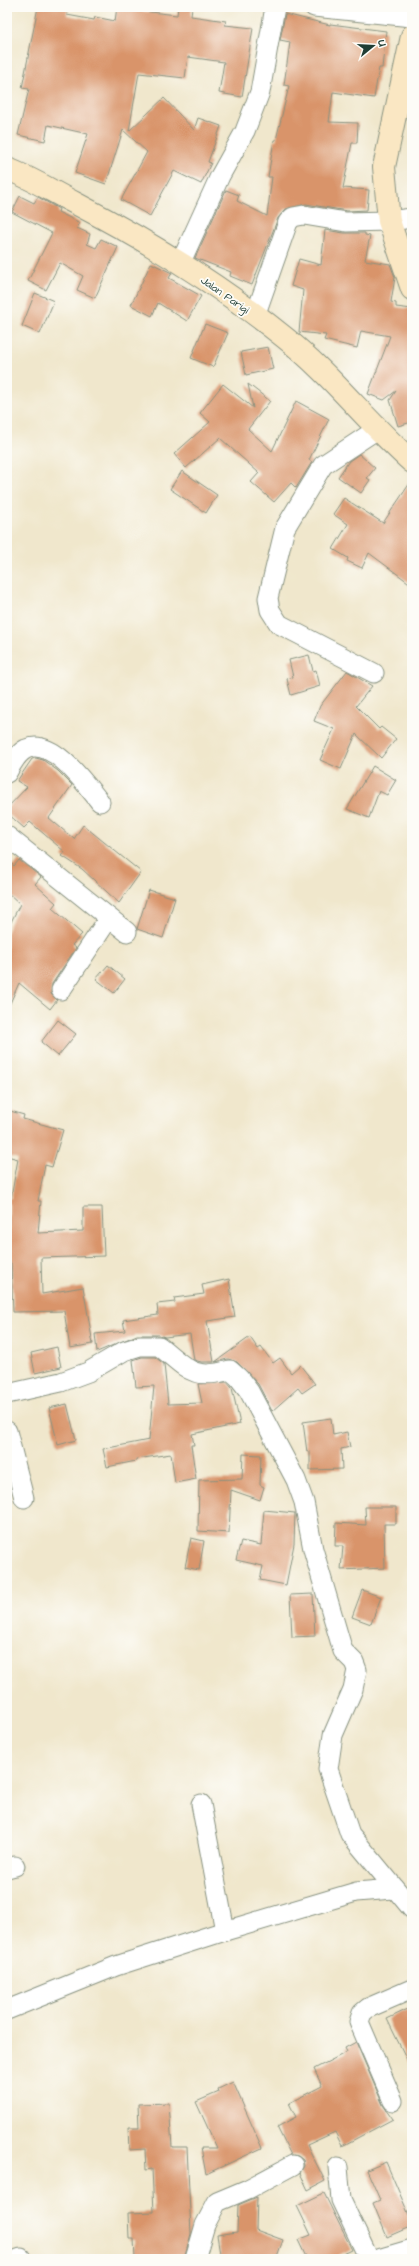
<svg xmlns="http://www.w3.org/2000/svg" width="419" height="2266" font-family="'Architects Daughter',sans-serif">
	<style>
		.building { fill: #d9946a }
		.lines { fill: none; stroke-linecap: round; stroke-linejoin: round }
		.street-casing { stroke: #889280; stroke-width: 21 }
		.secondary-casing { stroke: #889280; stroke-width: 24 }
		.street { stroke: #fff; stroke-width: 19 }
		.secondary { stroke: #fae7c3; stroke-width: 22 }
		.labels { text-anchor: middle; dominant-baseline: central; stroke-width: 3.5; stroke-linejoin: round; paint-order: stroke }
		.street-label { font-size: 11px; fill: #1f3d34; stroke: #fdfcf7 }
	</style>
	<rect width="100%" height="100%" fill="#fdfcf7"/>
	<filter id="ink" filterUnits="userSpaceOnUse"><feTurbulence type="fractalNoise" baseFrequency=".025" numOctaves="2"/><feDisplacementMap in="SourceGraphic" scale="8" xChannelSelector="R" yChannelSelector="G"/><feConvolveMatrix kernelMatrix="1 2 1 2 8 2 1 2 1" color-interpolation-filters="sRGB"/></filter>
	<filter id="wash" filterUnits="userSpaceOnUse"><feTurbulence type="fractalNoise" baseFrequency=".012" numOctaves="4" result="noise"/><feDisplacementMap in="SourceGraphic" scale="16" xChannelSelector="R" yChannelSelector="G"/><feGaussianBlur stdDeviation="0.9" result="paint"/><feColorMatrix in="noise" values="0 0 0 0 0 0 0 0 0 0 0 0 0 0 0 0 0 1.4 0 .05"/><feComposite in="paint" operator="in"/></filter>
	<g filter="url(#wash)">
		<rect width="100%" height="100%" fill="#f0e7cc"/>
		<g id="blocks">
			<g class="building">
				<polygon points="38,7 68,7 67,15 94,20 95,17 115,21 117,7 143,7 142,11 177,15 178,7 192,7 191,16 226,21 225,25 253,28 242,97 219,93 224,62 188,57 185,78 139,73 129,131 164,98 194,130 198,118 221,126 208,162 211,163 201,184 174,171 150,216 121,200 147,152 123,130 106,184 75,173 88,134 48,125 45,141 18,135 29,89 22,88"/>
				<polygon points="285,14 330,25 330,24 386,31 382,68 379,68 374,98 333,92 329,122 358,123 357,143 352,143 343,188 369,190 367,210 347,211 306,204 286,209 278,218 252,285 230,276 231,272 195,258 226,190 239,195 237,201 267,216 272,177 268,177 274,140 276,140 289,86 284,85 290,42 280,40"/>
				<polygon points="20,196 34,203 38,197 59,209 58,212 80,223 77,228 90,234 87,244 96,248 101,239 118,247 95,298 77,290 83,276 60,263 46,290 28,281 52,233 12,212"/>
				<polygon points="325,230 344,233 365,233 365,235 370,236 365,260 390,264 395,277 391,302 396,303 396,307 412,309 412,422 398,426 390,400 396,391 384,400 368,394 390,336 361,331 357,348 324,340 326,335 299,332 303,290 291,286 299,259 321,265"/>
				<polygon points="151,263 172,273 169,278 201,296 187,321 158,303 152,316 131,305"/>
				<polygon points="35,293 54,301 40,334 22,326"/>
				<polygon points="205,324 228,333 213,367 191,358"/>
				<polygon points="268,347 273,369 246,375 241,352"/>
				<polygon points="223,384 253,408 248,384 270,401 248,429 272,451 296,401 329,419 309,460 312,462 296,488 291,483 274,502 251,482 259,473 220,438 186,468 174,454 210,422 200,413"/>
				<polygon points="359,454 375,468 367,478 370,480 361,493 338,477 349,461"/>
				<polygon points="182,471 217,495 206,513 170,489"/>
				<polygon points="412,480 412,585 369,553 362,568 347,561 348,558 333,549 348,524 333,514 344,498 383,523"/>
				<polygon points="309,655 313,671 316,670 320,686 291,695 287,679 293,677 289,660"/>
				<polygon points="347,671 372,686 356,706 379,729 381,727 396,739 381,758 356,734 341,769 320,760 334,729 314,721 320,706"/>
				<polygon points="36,758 43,760 58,771 72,785 49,818 74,839 83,825 141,872 119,903 82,869 62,856 65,852 30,822 24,828 7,813 7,808 27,787 17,781 32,759"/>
				<polygon points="373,766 396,780 387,795 379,791 369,818 347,809"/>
				<polygon points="7,860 14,866 19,860 41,877 35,884 56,903 52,908 82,934 72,945 76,948 52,984 51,994 57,1000 50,1009 19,983 7,1010 7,930 20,904 7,892"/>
				<polygon points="149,890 175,898 163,938 137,929"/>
				<polygon points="108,965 125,979 114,993 96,979"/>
				<polygon points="58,1020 76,1034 58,1056 41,1042"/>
				<polygon points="7,1110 24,1115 23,1119 63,1130 52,1167 45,1165 38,1201 41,1201 38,1233 83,1231 83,1207 102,1207 104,1256 41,1258 42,1294 83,1287 93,1344 70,1348 64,1311 13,1312 11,1263 8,1262 9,1198 11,1198 18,1159 7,1156"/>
				<polygon points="229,1279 235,1317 207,1321 214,1362 201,1362 194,1360 190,1334 165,1337 159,1335 137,1335 97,1352 95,1334 125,1331 123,1320 158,1315 157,1304 175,1302 174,1298 204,1294 202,1285"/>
				<polygon points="250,1337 258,1349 261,1347 273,1363 280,1358 291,1373 300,1365 315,1384 302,1393 298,1388 272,1411 258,1384 237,1362 228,1359 215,1362"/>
				<polygon points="57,1347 61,1367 35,1373 31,1353"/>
				<polygon points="142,1357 155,1357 164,1364 168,1404 202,1403 198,1384 227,1382 232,1388 240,1424 192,1434 194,1445 191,1445 196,1479 175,1483 171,1454 136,1459 136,1461 107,1467 103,1449 149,1440 154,1386 136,1387 133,1360"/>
				<polygon points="67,1404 76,1440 58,1445 49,1408"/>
				<polygon points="331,1418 333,1435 347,1432 350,1447 341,1449 342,1469 310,1470 310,1451 307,1452 303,1422"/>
				<polygon points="243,1454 261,1455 260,1485 264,1487 260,1500 231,1490 229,1533 198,1531 199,1480 242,1479"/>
				<polygon points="365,1507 396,1507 396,1524 384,1524 385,1568 341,1570 343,1546 335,1546 336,1523 366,1525"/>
				<polygon points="264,1510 295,1513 294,1544 286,1585 260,1580 263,1566 236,1560 241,1541 261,1545"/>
				<polygon points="191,1538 204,1541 199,1570 185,1567"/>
				<polygon points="362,1590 381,1597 371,1624 352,1617"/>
				<polygon points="313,1594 315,1636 292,1637 290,1595"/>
				<polygon points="412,2007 412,2070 387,2019"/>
				<polygon points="356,2042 383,2105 393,2119 342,2146 335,2132 307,2145 325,2181 308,2190 300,2173 304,2166 303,2160 298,2156 291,2155 277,2127 296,2117 289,2103 322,2086 314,2069 347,2052 345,2048"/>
				<polygon points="233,2082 262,2148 206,2174 201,2148 217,2148 196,2102 219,2092 218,2089"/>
				<polygon points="169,2103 172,2147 187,2147 191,2234 185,2256 157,2257 158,2259 135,2259 134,2239 129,2239 128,2213 154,2212 152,2169 146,2170 145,2149 129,2150 128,2128 139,2128 138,2104"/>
				<polygon points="386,2162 412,2222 412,2226 387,2237 373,2203 380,2200 367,2170"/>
				<polygon points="324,2193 352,2250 333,2259 307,2259 298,2240 311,2235 297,2206"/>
				<polygon points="257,2197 256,2230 283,2240 276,2259 221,2259 217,2235 237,2232 238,2205"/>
			</g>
		</g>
	</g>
	<g filter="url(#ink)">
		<use href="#blocks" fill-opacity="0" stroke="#889280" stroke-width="1"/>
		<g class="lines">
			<g class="street-casing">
				<g id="street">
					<polyline points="314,7 412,17"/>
					<polyline points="180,264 220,176 245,131 260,92 275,7"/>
					<polyline points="255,316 288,222 293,217 304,215 346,222 389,221 412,218"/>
					<polyline points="374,673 279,624 270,610 268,598 285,528 323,465 376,430"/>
					<path d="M7,773C11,765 18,753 26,749C53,737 86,785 100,802"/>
					<polyline points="7,836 127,932"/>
					<polyline points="61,990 109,918"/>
					<path d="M7,1394L61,1382L88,1372L124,1351L140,1346H159C187,1368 192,1381 230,1370L239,1378L249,1391L296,1480L304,1502L313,1549L343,1651L354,1662L357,1670L353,1689L333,1735L328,1769L350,1834L412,1909"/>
					<polyline points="7,1431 24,1498"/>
					<polyline points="201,1804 225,1931"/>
					<polyline points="7,1868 15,1866"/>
					<polyline points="7,2010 116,1966 225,1931 356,1892 393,1889"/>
					<polyline points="393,2101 359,2022 362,2013 368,2008 412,1989"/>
					<polyline points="338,2167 341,2200 369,2259"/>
					<polyline points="18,2259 21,2258"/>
					<polyline points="195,2259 205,2225 217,2202 248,2189 293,2165"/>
					<polyline points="378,2259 412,2249"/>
				</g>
			</g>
			<g class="secondary-casing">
				<g id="secondary">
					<polyline points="412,36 384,167 389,221 412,289"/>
					<path d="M7,169C30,177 53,192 75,203C148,241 220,285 284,337C331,374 367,422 412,462"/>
				</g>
			</g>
			<use href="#street" class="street"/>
			<use href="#secondary" class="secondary"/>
		</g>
	</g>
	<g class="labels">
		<g class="street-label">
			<text transform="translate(225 295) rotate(35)">Jalan Parigi</text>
		</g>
	</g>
	<rect width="419" height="2266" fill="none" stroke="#fdfcf7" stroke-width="24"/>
	<g transform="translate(373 46) rotate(72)" stroke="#fdfcf7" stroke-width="3" paint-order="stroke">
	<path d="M0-3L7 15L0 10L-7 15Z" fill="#1f3d34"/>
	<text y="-6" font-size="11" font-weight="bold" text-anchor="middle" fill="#1f3d34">U</text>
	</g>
</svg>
